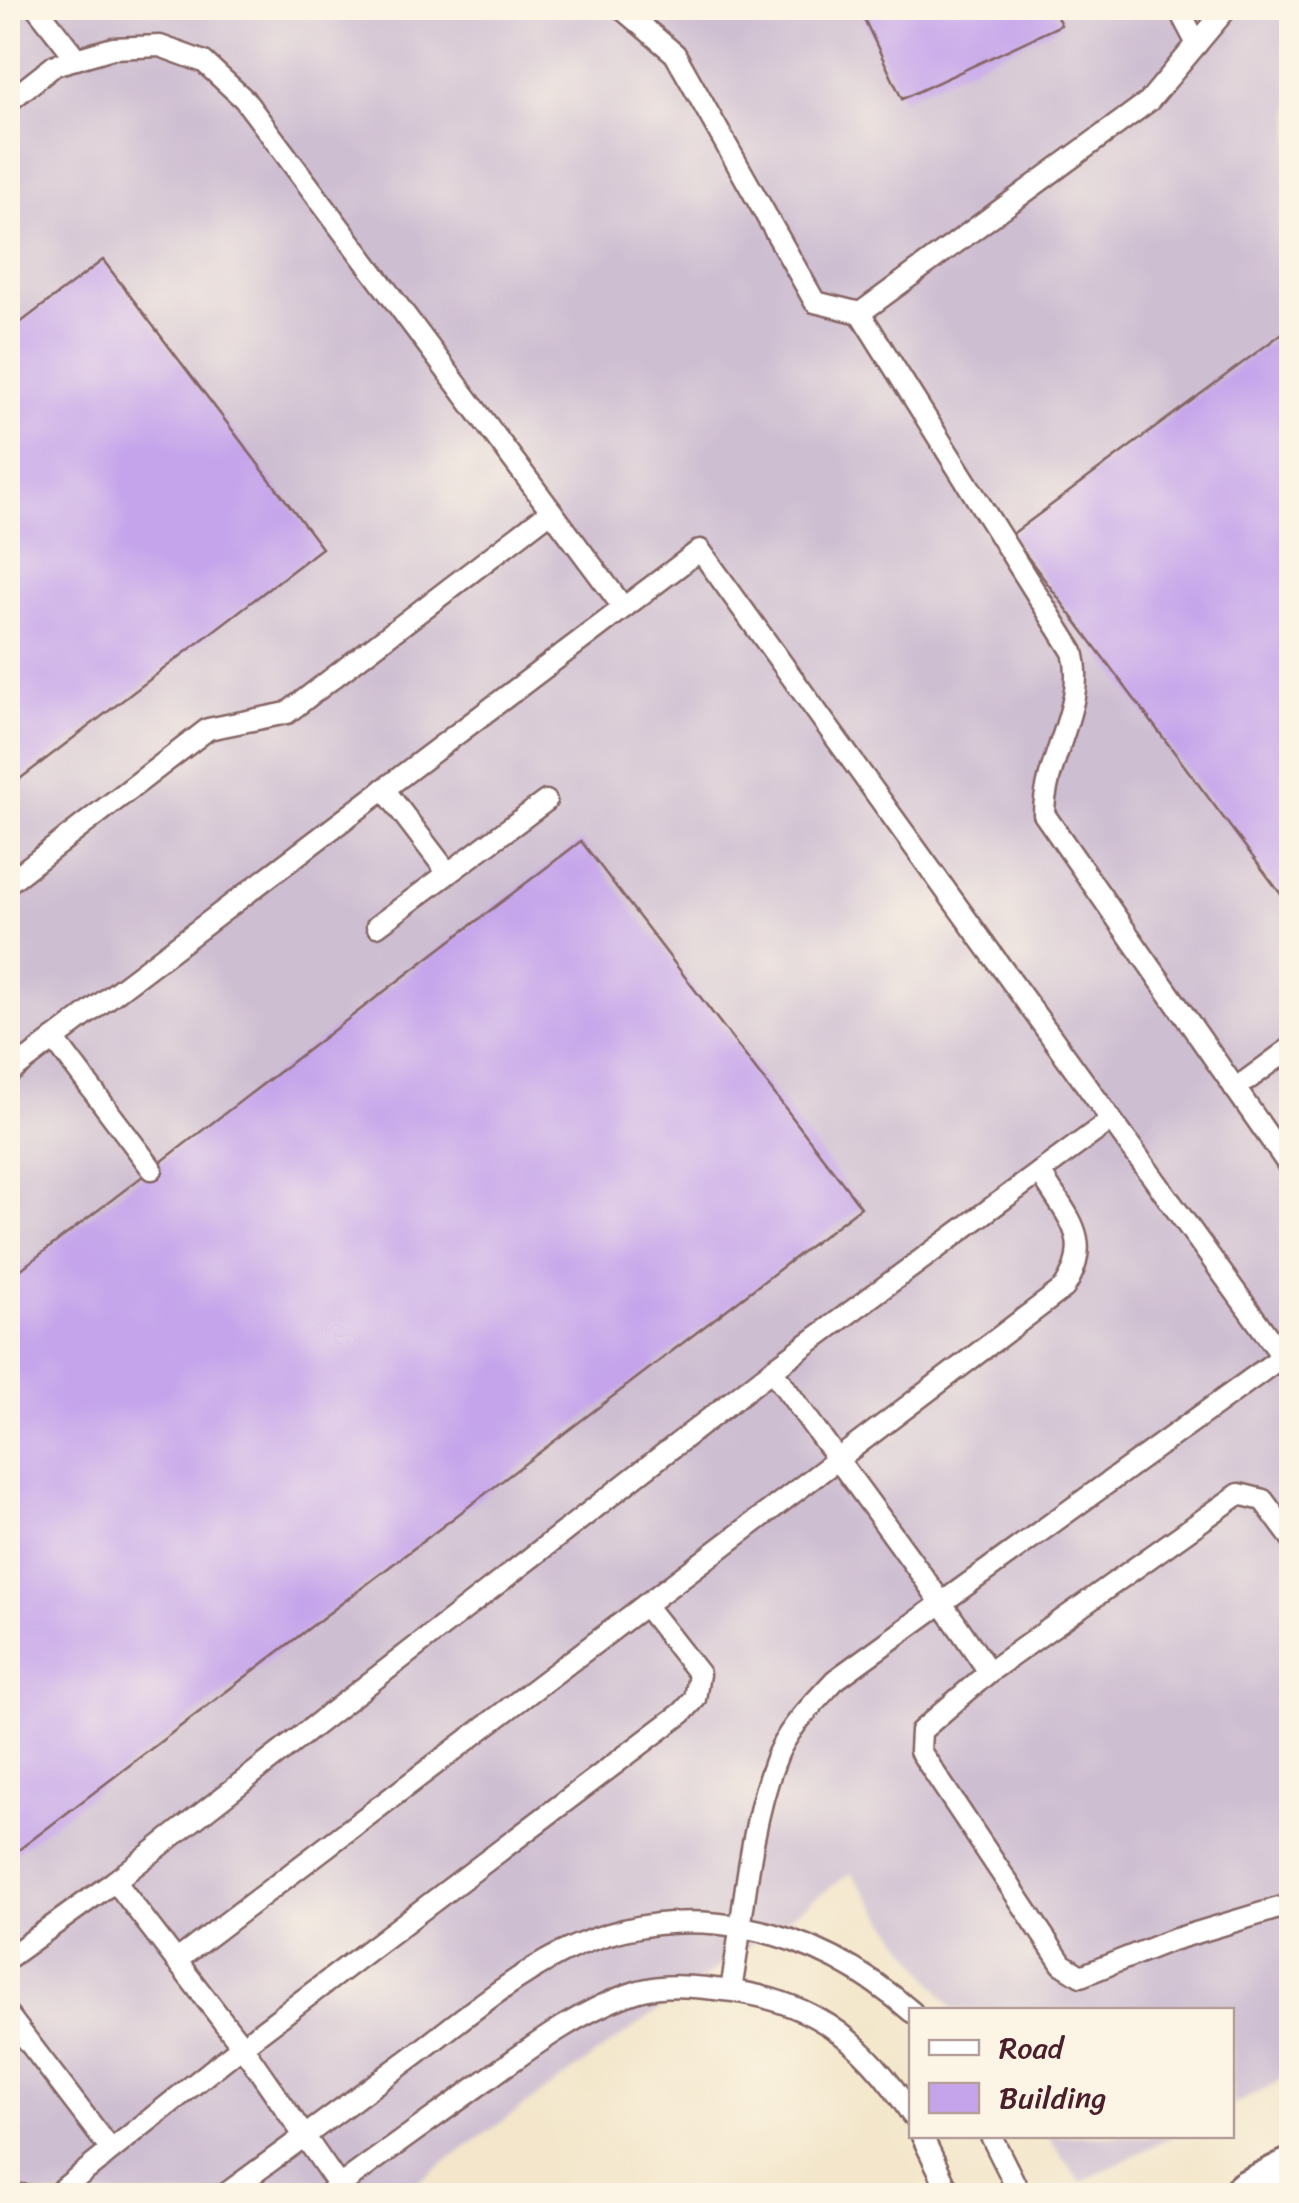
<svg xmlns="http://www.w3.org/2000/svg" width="1299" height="2203" font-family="Sriracha,sans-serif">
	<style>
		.industrial { fill: #cebed2 }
		.building { fill: #c5a4eb }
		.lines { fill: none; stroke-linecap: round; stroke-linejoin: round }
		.lane-casing { stroke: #856563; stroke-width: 25 }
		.secondary-casing { stroke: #856563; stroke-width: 58 }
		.lane { stroke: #fff; stroke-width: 20 }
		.secondary { stroke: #fff; stroke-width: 52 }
	</style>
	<rect width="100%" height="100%" fill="#fcf5e5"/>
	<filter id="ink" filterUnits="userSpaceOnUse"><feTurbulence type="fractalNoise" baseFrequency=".01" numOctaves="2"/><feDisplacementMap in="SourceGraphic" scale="20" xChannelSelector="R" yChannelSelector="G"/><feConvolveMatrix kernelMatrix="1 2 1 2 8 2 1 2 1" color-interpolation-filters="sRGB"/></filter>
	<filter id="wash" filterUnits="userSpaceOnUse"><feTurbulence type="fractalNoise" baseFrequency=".0048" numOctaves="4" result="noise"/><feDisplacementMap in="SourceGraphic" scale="40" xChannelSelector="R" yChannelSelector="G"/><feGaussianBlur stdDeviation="2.25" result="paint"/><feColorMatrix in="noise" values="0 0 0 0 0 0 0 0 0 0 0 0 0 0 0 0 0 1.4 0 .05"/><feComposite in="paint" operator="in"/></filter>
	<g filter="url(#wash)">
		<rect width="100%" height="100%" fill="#f3e6ca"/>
		<g class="industrial">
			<polygon points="8,8 1291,8 1291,2075 1232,2106 1232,2010 954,2010 851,1873 399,2195 8,2196"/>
			<polygon points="1047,2136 1173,2136 1081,2182"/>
		</g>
		<g id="blocks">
			<g class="building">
				<polygon points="859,8 1053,8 1061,25 902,99"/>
				<polygon points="103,260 322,548 8,788 8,332"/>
				<polygon points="1292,326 1292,909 1011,535"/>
				<polygon points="581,841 861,1207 8,1858 8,1279"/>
			</g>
		</g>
	</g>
	<g filter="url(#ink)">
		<use href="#blocks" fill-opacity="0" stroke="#856563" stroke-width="2.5"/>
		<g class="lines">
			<g class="lane-casing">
				<g id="lane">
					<polyline points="37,8 77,59"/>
					<polyline points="621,8 675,54 815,302 860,313 1149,101 1227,8"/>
					<polyline points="1178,8 1197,44"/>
					<polyline points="8,102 55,65 113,48 160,46 204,62 244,99 623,607"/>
					<path d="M860,313L1073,652C1088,704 1044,760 1044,814L1292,1170"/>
					<polyline points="384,789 448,873"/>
					<polyline points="8,883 208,729 287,713 551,511"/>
					<polyline points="377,926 546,801"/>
					<polyline points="54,1039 152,1169"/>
					<polyline points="8,1074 700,550 1292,1370"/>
					<polyline points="1235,1089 1292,1047"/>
					<polyline points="772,1370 1040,1172"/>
					<polyline points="1292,1539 1263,1500 1239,1494 989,1672 921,1731 920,1751 1062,1964 1081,1976 1169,1941 1292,1904"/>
					<path d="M989,1672C920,1569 845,1470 772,1370L115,1881L242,2046L682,1713L695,1699L699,1674L645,1605L1064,1288C1096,1238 1066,1217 1040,1172L1111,1120"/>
					<polyline points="8,1958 115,1881"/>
					<polyline points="176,1961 645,1605"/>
					<path d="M731,1990C744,1916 748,1832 775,1761C786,1730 813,1704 835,1680L1290,1351"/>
					<polyline points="8,2015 111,2150"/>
					<polyline points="922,2136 951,2196"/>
					<polyline points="991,2136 1021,2196"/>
					<polyline points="8,2194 29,2196"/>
					<polyline points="54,2196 242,2046 339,2186"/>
					<path d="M223,2196C286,2149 349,2103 412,2057C460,2021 508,1980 561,1953C683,1893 814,1926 912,2012"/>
					<path d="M326,2196C375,2159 425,2124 475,2088C525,2052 578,2010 639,1991C664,1984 689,1986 715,1989C808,1997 862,2037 912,2115"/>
				</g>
			</g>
			<g class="secondary-casing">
				<polyline id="secondary" points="1250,2196 1292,2175"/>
			</g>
			<use href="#lane" class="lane"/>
			<use href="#secondary" class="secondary"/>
		</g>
	</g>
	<rect width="1299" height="2203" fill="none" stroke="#fcf5e5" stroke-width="40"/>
	<rect x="909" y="2008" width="325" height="130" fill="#fcf5e5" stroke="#b59f9b" stroke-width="2.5"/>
	<rect x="929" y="2040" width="50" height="15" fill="#ffffff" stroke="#b59f9b" stroke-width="2.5"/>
	<text x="999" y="2058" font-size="30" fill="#4a1f2b">Road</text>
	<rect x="929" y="2083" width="50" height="30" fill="#c5a4eb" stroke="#b59f9b" stroke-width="2.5"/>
	<text x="999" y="2108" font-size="30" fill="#4a1f2b">Building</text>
</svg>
